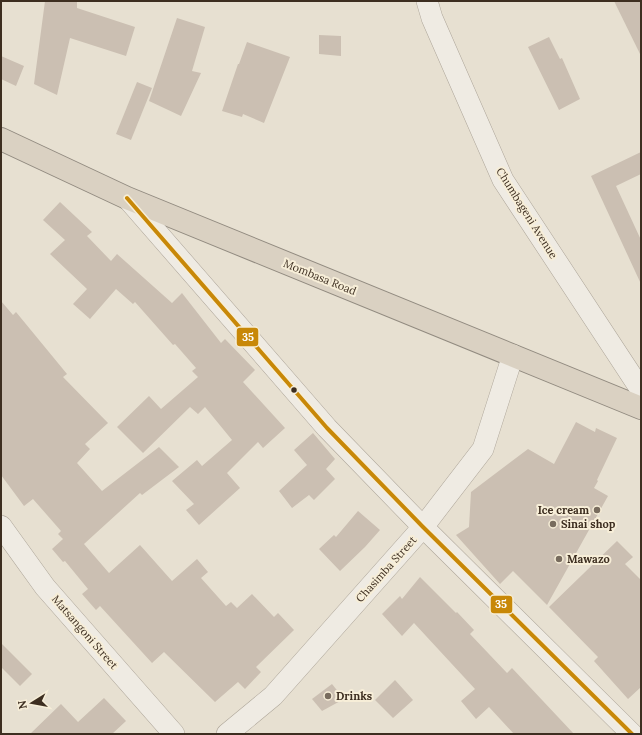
<svg xmlns="http://www.w3.org/2000/svg" width="642" height="735" font-family="Lora,serif">
	<style>
		.building { fill: #cbbfb2 }
		.lines { fill: none; stroke-linecap: round; stroke-linejoin: round }
		.minor-casing { stroke: #ada599; stroke-width: 22 }
		.highway-casing { stroke: #928b80; stroke-width: 24 }
		.minor { stroke: #efebe3; stroke-width: 21 }
		.highway { stroke: #dad1c2; stroke-width: 22 }
		.bus-1-casing { stroke: #f7eed8; stroke-width: 7 }
		.bus-1 { stroke: #c88808; stroke-width: 4 }
		.bus-dot { fill: #3d2e20; stroke: #f7eed8; stroke-width: 1.5 }
		.poi-dot { fill: #786c5e; stroke: #f7eed8; stroke-width: 1.5 }
		.labels { text-anchor: middle; dominant-baseline: central; stroke-width: 4; stroke-linejoin: round; paint-order: stroke }
		.street-label { font-size: 11px; fill: #3d2e20; stroke: #f7eed8 }
		.poi-label { font-size: 11px; font-weight: bold; fill: #3d2e20; stroke: #f7eed8; text-anchor: start }
		.line-badge { stroke: #f7eed8; stroke-width: 1.5 }
		.badge-label { font-size: 11px; text-anchor: middle; font-weight: bold; fill: #fff }
	</style>
	<rect width="100%" height="100%" fill="#e7e0d1"/>
	<g class="building">
		<polygon points="45,1 77,1 77,8 135,27 126,56 70,38 57,95 34,84"/>
		<polygon points="614,1 641,1 641,56"/>
		<polygon points="177,18 205,27 192,71 201,73 181,116 149,101"/>
		<polygon points="319,35 341,36 341,56 319,54"/>
		<polygon points="549,37 560,59 562,58 580,99 559,110 528,47"/>
		<polygon points="247,42 290,57 264,123 243,114 242,117 222,111 238,64 239,64"/>
		<polygon points="1,56 24,66 16,86 1,79"/>
		<polygon points="137,82 152,88 131,140 116,134"/>
		<polygon points="641,152 641,174 616,186 641,240 641,284 591,176"/>
		<polygon points="60,202 92,232 87,236 111,261 117,254 172,303 182,293 221,343 225,339 255,370 243,382 285,428 263,448 258,442 227,473 240,488 199,525 186,510 194,504 172,481 197,460 202,466 232,440 205,407 198,414 190,407 143,453 117,427 149,396 161,409 198,377 192,371 196,368 175,344 173,345 135,302 133,304 116,289 90,319 73,304 87,289 50,254 65,240 43,220"/>
		<polygon points="1,301 13,315 16,312 67,374 63,377 108,423 85,444 90,449 77,463 102,491 159,447 179,467 142,495 140,493 84,544 109,573 140,545 172,581 197,559 208,572 201,578 226,606 231,602 237,608 252,594 274,617 278,613 294,630 256,667 261,672 245,689 238,682 215,702 164,652 152,663 100,606 96,610 82,594 88,589 65,561 63,562 52,549 63,539 58,534 61,531 33,499 24,506 1,475"/>
		<polygon points="576,422 595,432 596,428 617,438 597,480 598,481 594,488 608,496 547,605 513,571 500,584 456,535 469,527 471,492 528,449 554,464"/>
		<polygon points="313,433 335,459 326,469 335,479 314,500 309,495 292,508 279,491 307,465 294,450"/>
		<polygon points="358,511 380,530 365,547 340,571 319,549 334,535 336,537"/>
		<polygon points="617,541 633,557 625,564 641,580 641,687 628,699 594,661 598,657 549,607"/>
		<polygon points="420,577 456,613 457,612 474,630 470,634 507,673 512,668 574,734 514,734 489,707 476,719 461,701 475,689 414,623 402,636 382,614 400,596 402,599"/>
		<polygon points="1,643 32,674 20,686 1,667"/>
		<polygon points="395,680 413,700 393,718 375,700"/>
		<polygon points="332,684 344,699 322,711 312,699"/>
		<polygon points="104,698 126,721 112,734 30,734 61,704 78,722"/>
	</g>
	<g class="lines">
		<g class="minor-casing">
			<g id="minor">
				<polyline points="427,1 432,18 503,180 641,390"/>
				<polyline points="127,198 327,428 423,527 632,734"/>
				<polyline points="1,526 45,587 174,734"/>
				<polyline points="227,734 273,696 423,527 483,449 513,355"/>
			</g>
		</g>
		<g class="highway-casing">
			<polyline id="highway" points="1,139 127,198 641,408"/>
		</g>
		<use href="#minor" class="minor"/>
		<use href="#highway" class="highway"/>
		<g class="bus-1-casing">
			<polyline id="bus-1" points="127,198 327,428 423,527 632,734"/>
		</g>
		<use href="#bus-1" class="bus-1"/>
	</g>
	<circle class="bus-dot" cx="294" cy="390" r="3.5"/>
	<g class="poi-dot">
		<circle cx="597" cy="510" r="4"/>
		<circle cx="553" cy="524" r="4"/>
		<circle cx="559" cy="559" r="4"/>
		<circle cx="328" cy="696" r="4"/>
	</g>
	<g class="labels">
		<g class="street-label">
			<text transform="translate(527 213) rotate(58)">Chumbageni Avenue</text>
			<text transform="translate(320 277) rotate(22)">Mombasa Road</text>
			<text transform="translate(386 569) rotate(-48)">Chasimba Street</text>
			<text transform="translate(85 632) rotate(49)">Matsangoni Street</text>
		</g>
		<g class="poi-label">
			<text x="589" y="510" text-anchor="end">Ice cream</text>
			<text x="561" y="524">Sinai shop</text>
			<text x="567" y="559">Mawazo</text>
			<text x="336" y="696">Drinks</text>
		</g>
	</g>
	<g class="line-badge">
		<rect x="236" y="327" width="23" height="20" rx="4" fill="#c88808"/>
		<rect x="490" y="595" width="23" height="19" rx="4" fill="#c88808"/>
	</g>
	<g class="badge-label">
		<text x="248" y="341">35</text>
		<text x="501" y="608">35</text>
	</g>
	<rect width="642" height="735" fill="none" stroke="#3d2e20" stroke-width="4"/>
	<g transform="translate(32 703) rotate(259)" stroke="#f7eed8" stroke-width="3" paint-order="stroke">
	<path d="M0-3L7 15L0 10L-7 15Z" fill="#3d2e20"/>
	<text y="-6" font-size="11" font-weight="bold" text-anchor="middle" fill="#3d2e20">N</text>
	</g>
</svg>
